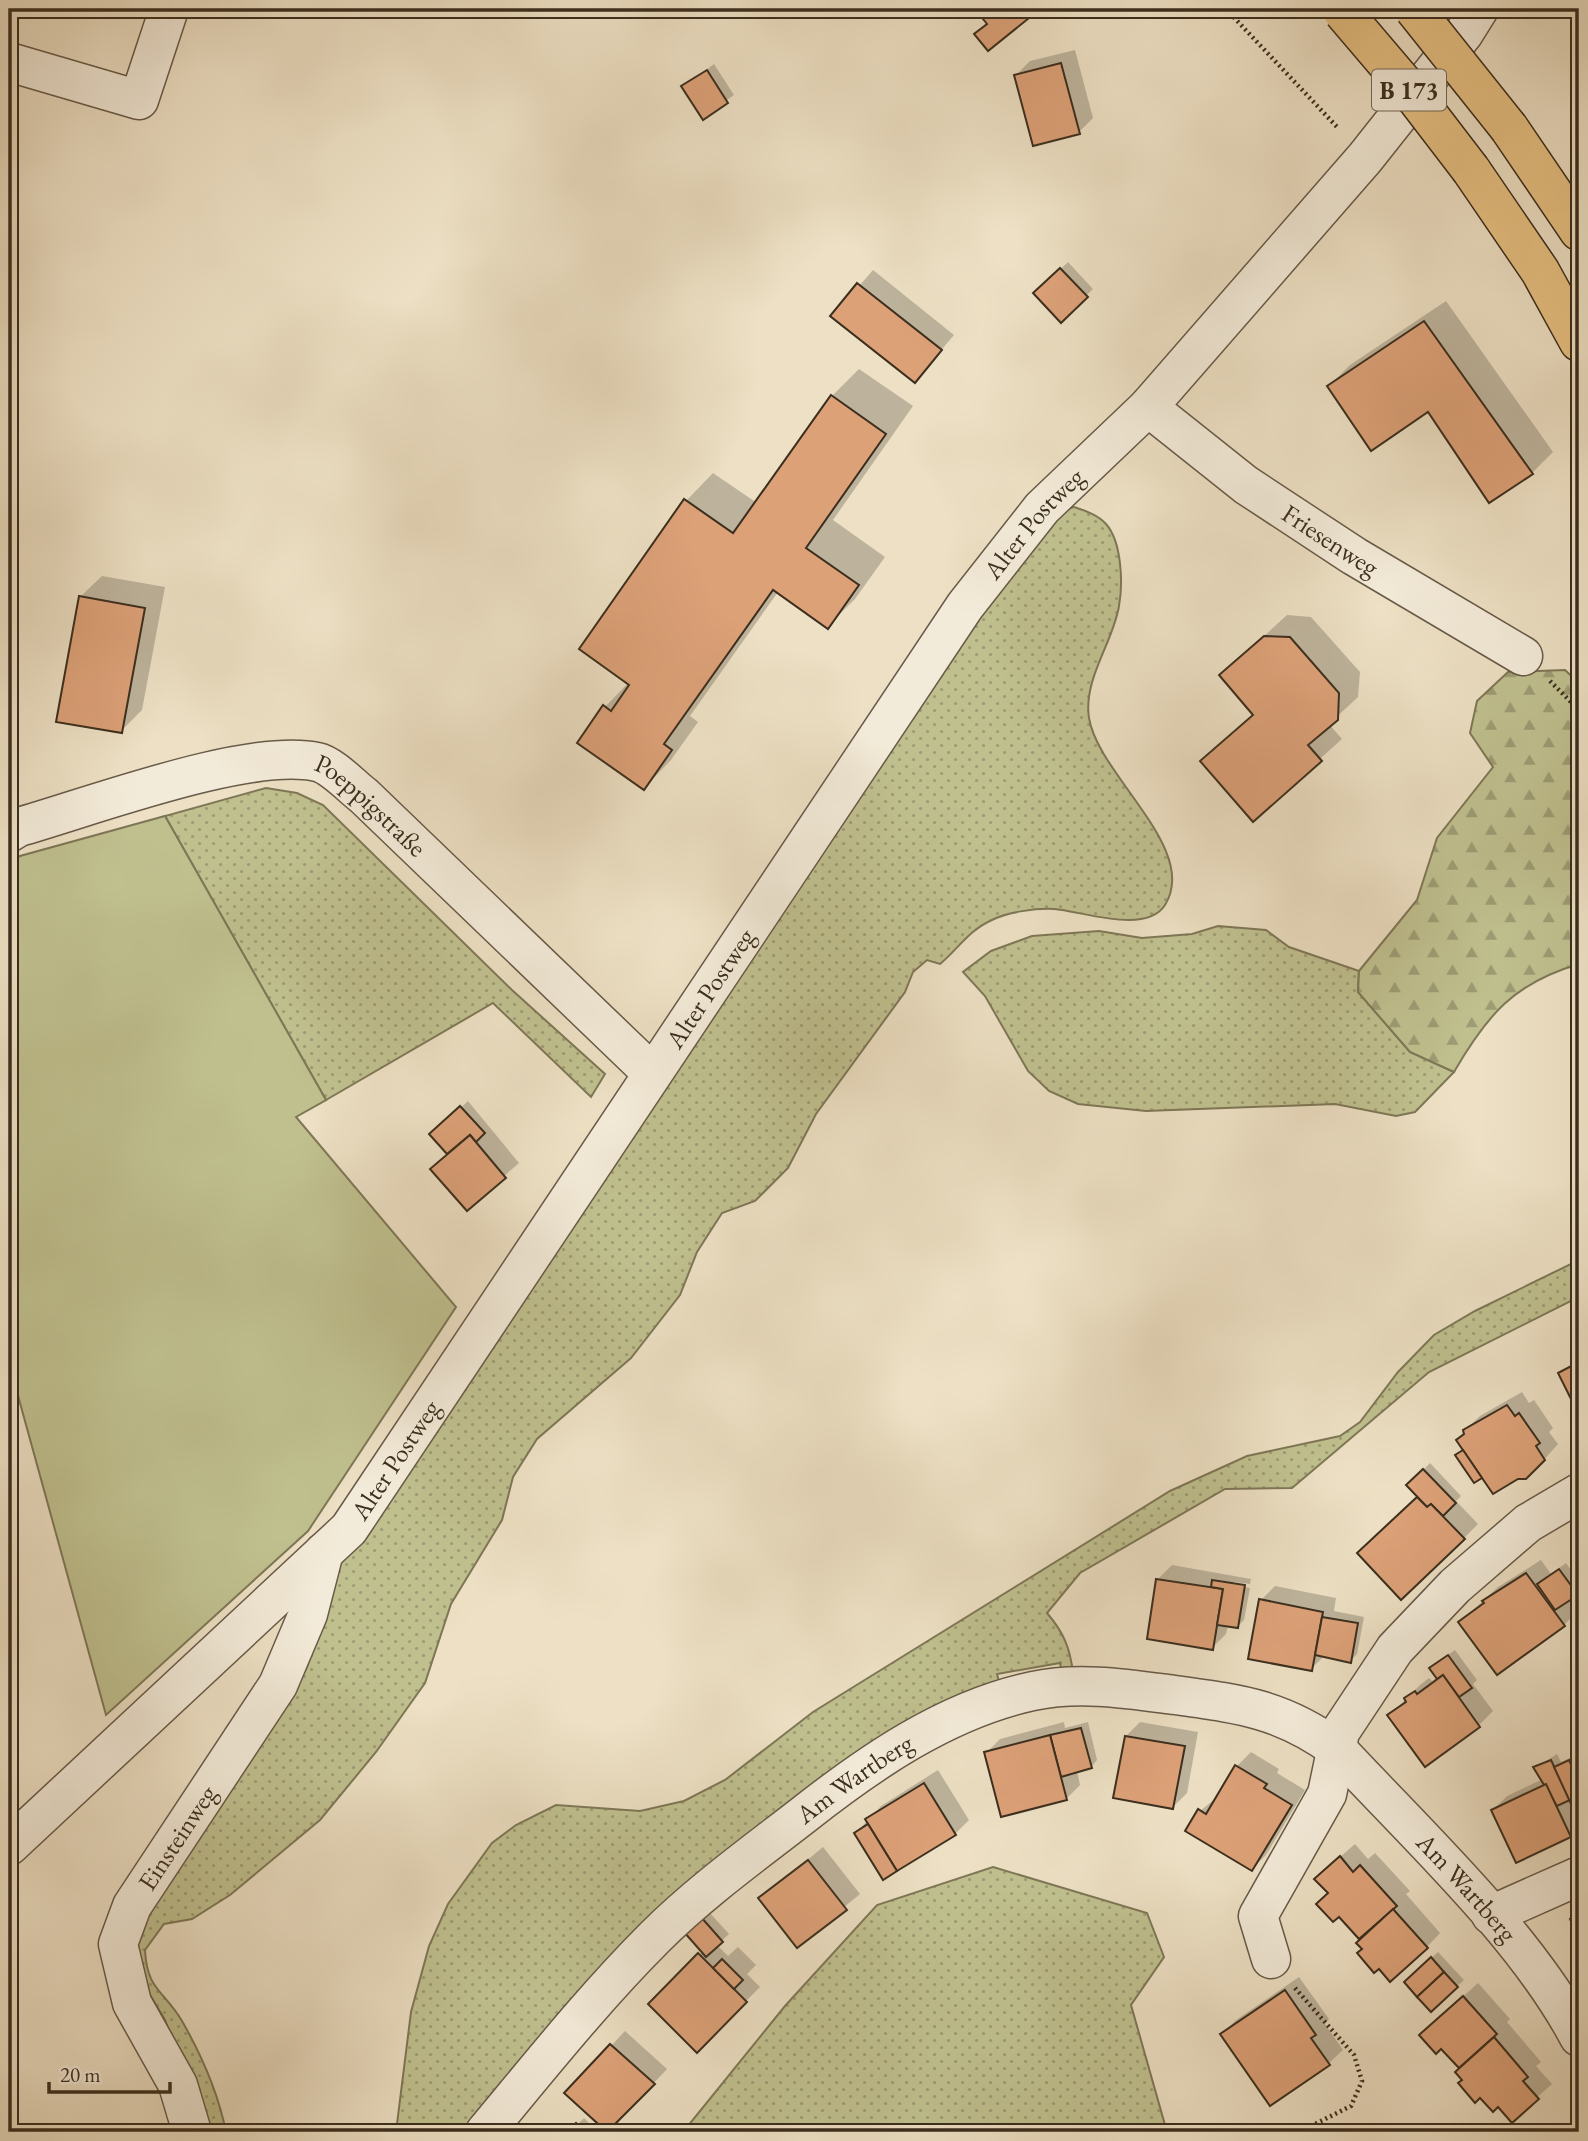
<svg xmlns="http://www.w3.org/2000/svg" width="1588" height="2141" font-family="'EB Garamond',serif">
	<style>
		.grass { fill: url(#grass-dots); stroke: #7e7756; stroke-width: 2 }
		.forest { fill: url(#forest-firs); stroke: #7e7756; stroke-width: 2 }
		.garden { fill: #c0c08f; stroke: #7e7756; stroke-width: 2 }
		.shadow { fill: #0003 }
		.building { fill: #dda178; stroke: #3b2e1e; stroke-width: 2 }
		.lines { fill: none; stroke-linecap: round; stroke-linejoin: round }
		.minor-casing { stroke: #685a48; stroke-width: 41 }
		.major-casing { stroke: #3b2e1e; stroke-width: 41 }
		.path { stroke: #3b2e1e; stroke-width: 4.5; stroke-dasharray: 2 3.5; stroke-linecap: butt }
		.minor { stroke: #f3ebd9; stroke-width: 38 }
		.major { stroke: #e6c082; stroke-width: 38 }
		.major-bridge-casing { stroke: #3b2e1e; stroke-width: 41; stroke-linecap: butt }
		.major-bridge { stroke: #e6c082; stroke-width: 38 }
		.labels { text-anchor: middle; dominant-baseline: central; stroke-width: 5; stroke-linejoin: round; paint-order: stroke }
		.shield { fill: #f3ebd9; stroke: #726756; stroke-width: 2 }
		.shield-label { font-size: 24px; font-weight: bold; fill: #3b2e1e }
		.street-label { font-size: 26px; fill: #3b2e1e; stroke: #f3ebd9 }
	</style>
	<defs>
		<pattern id="grass-dots" width="8" height="8" patternUnits="userSpaceOnUse" patternTransform="scale(1.75)"><rect width="8" height="8" fill="#c0c08f"/><path d="M2 2h.1M6 6h.1" fill="none" stroke="#9d9c74" stroke-width="1.8" stroke-linecap="round"/></pattern>
		<pattern id="forest-firs" width="22" height="20" patternUnits="userSpaceOnUse" patternTransform="scale(1.75)"><rect width="22" height="20" fill="#c0c08f"/><path d="M5 1l3.5 6h-7zM16 11l3.5 6h-7z" fill="#9d9c74"/></pattern>
	</defs>
	<rect width="100%" height="100%" fill="#ede0c4"/>
	<filter id="stains"><feTurbulence type="fractalNoise" baseFrequency=".00286" numOctaves="4"/><feColorMatrix values="0 0 0 0 .2 0 0 0 0 .09 0 0 0 0 .02 0 0 0 .5 -.17"/></filter>
	<radialGradient id="worn" r=".72"><stop offset=".6" stop-color="#630" stop-opacity="0"/><stop offset="1" stop-color="#630" stop-opacity=".3"/></radialGradient>
	<g class="grass">
		<path d="M1074,507C1086,511 1098,515 1106,524C1122,542 1123,584 1119,606C1113,643 1083,679 1089,718C1098,775 1200,849 1165,905C1146,935 1082,911 1054,909C1036,908 1008,912 992,920C969,930 958,949 940,964L927,960L913,972L905,992L816,1114L788,1168L755,1201L722,1213L697,1252L680,1295L631,1358L537,1439L513,1477L502,1520L451,1604L425,1683L376,1752L320,1820L230,1895L192,1919L164,1924L145,1950C147,1991 164,1990 182,2021C202,2056 218,2092 226,2132H208L165,2020L143,1983L134,1953L149,1899L307,1667L340,1553L919,687L1055,513Z"/>
		<polygon points="266,788 297,793 323,805 512,990 605,1074 591,1097 493,1003 326,1100 165,816"/>
		<polygon points="1218,926 1266,930 1289,947 1359,971 1358,992 1410,1052 1454,1072 1415,1112 1396,1116 1335,1104 1146,1111 1078,1104 1049,1091 1028,1071 985,996 963,972 991,951 1032,936 1099,931 1142,938 1192,934"/>
		<path d="M1579,1260V1297L1429,1372L1292,1488L1225,1489L1080,1573L1047,1613C1064,1633 1070,1648 1073,1673H1062L1060,1663L997,1674L1001,1689L896,1739L468,2132H396L411,2012L429,1946L448,1904L492,1843L516,1825L556,1805L640,1811L684,1801L725,1780L813,1712L1170,1491L1247,1456L1340,1436L1360,1422L1398,1372L1434,1335L1475,1311Z"/>
		<polygon points="993,1867 1147,1913 1164,1957 1131,2005 1167,2132 683,2132 785,2006 877,1905"/>
	</g>
	<path class="forest" d="M1565,670L1579,683V964C1514,983 1487,1015 1454,1072L1410,1052L1358,992L1359,971L1417,900L1437,838L1493,767L1470,733L1477,701L1508,672Z"/>
	<polygon class="garden" points="165,816 326,1100 296,1117 456,1307 308,1531 106,1715 9,1363 9,865 20,856"/>
	<g class="shadow">
		<polygon points="977,9 1036,9 976,34 988,22"/>
		<polygon points="1075,50 1093,118 1079,132 1016,75 1030,61"/>
		<polygon points="714,64 734,95 703,117 684,87"/>
		<polygon points="1068,262 1093,289 1061,320 1036,293"/>
		<polygon points="873,270 954,335 915,381 833,316"/>
		<polygon points="1446,301 1553,452 1532,473 1429,410 1329,386 1350,365"/>
		<polygon points="859,369 913,406 833,520 885,557 855,599 827,627 778,592 690,716 698,722 671,760 644,788 605,707 629,682 686,501 713,473 757,503 832,396"/>
		<polygon points="102,576 165,587 142,710 121,731 80,597"/>
		<polygon points="1287,615 1311,617 1360,672 1358,697 1329,724 1342,739 1253,819 1202,761 1254,713 1221,675"/>
		<polygon points="468,1101 519,1163 467,1208 449,1153 432,1134"/>
		<polygon points="1579,1357 1579,1412 1560,1374"/>
		<polygon points="1522,1392 1529,1403 1534,1400 1553,1428 1549,1432 1558,1444 1534,1471 1482,1476 1475,1481 1464,1449 1465,1430 1480,1416"/>
		<polygon points="1430,1463 1461,1496 1456,1501 1478,1524 1464,1538 1373,1539 1419,1497 1408,1485"/>
		<polygon points="1541,1560 1551,1574 1566,1563 1579,1582 1579,1591 1569,1599 1578,1611 1564,1625 1460,1622 1498,1587"/>
		<polygon points="1172,1565 1251,1579 1250,1584 1234,1582 1234,1585 1250,1588 1244,1620 1238,1626 1228,1625 1226,1634 1212,1648 1158,1579"/>
		<polygon points="1275,1586 1336,1598 1334,1611 1364,1617 1357,1654 1350,1661 1325,1655 1311,1669 1261,1600"/>
		<polygon points="1455,1650 1477,1680 1473,1684 1493,1711 1479,1725 1425,1764 1390,1715 1420,1685 1429,1678 1432,1681 1438,1677 1438,1662"/>
		<polygon points="1064,1722 1065,1728 1088,1722 1097,1760 1091,1767 1077,1771 1080,1785 1066,1799 986,1753 1000,1739"/>
		<polygon points="1140,1722 1198,1732 1187,1793 1173,1807 1126,1736"/>
		<polygon points="1251,1752 1279,1769 1277,1773 1305,1790 1266,1855 1252,1869 1200,1811 1216,1798 1237,1766"/>
		<polygon points="1557,1754 1561,1762 1576,1755 1579,1758 1579,1800 1575,1802 1579,1811 1579,1826 1570,1835 1493,1810 1507,1796 1541,1780 1535,1768"/>
		<polygon points="938,1770 969,1820 955,1834 883,1878 856,1833 881,1806"/>
		<polygon points="1355,1844 1368,1859 1375,1853 1410,1891 1406,1894 1440,1933 1427,1947 1364,1948 1362,1940 1339,1915 1329,1893 1331,1865"/>
		<polygon points="823,1847 860,1894 797,1946 760,1899"/>
		<polygon points="709,1912 729,1934 717,1945 728,1956 738,1947 756,1965 747,1974 760,1987 697,2050 650,2004 703,1951 687,1932"/>
		<polygon points="1438,1952 1464,1980 1431,2010 1412,1975"/>
		<polygon points="1299,1977 1329,2019 1325,2024 1343,2050 1328,2064 1222,2034 1236,2020"/>
		<polygon points="1478,1983 1510,2019 1507,2022 1541,2062 1536,2066 1552,2084 1512,2120 1499,2105 1464,2080 1461,2068 1441,2047 1436,2021"/>
		<polygon points="625,2031 667,2069 609,2131 567,2093"/>
		<polygon points="584,2118 598,2132 570,2132"/>
		<polygon points="1573,2126 1575,2132 1552,2132"/>
	</g>
	<g class="building">
		<polygon points="975,9 1029,9 1034,14 988,51 974,34 987,24"/>
		<polygon points="1061,63 1080,134 1033,146 1014,75"/>
		<polygon points="707,70 728,103 703,120 681,86"/>
		<polygon points="1060,268 1088,297 1061,323 1033,293"/>
		<polygon points="857,283 942,350 915,383 830,316"/>
		<polygon points="1424,321 1533,474 1489,503 1428,412 1371,451 1327,386"/>
		<polygon points="831,395 886,434 806,548 859,585 828,629 773,590 664,744 672,750 644,790 577,743 603,705 611,711 629,685 579,649 684,499 733,533"/>
		<polygon points="79,596 145,608 122,733 56,722"/>
		<polygon points="1264,636 1290,637 1339,693 1338,720 1308,745 1322,761 1253,822 1200,761 1253,715 1219,675"/>
		<polygon points="460,1106 485,1133 476,1142 470,1135 447,1154 429,1134"/>
		<polygon points="470,1135 506,1178 467,1211 430,1169"/>
		<polygon points="1579,1362 1579,1415 1558,1373"/>
		<polygon points="1507,1405 1515,1416 1519,1413 1540,1443 1536,1446 1545,1460 1526,1479 1518,1479 1493,1494 1456,1440 1464,1434 1463,1430"/>
		<polygon points="1463,1450 1482,1478 1474,1483 1455,1455"/>
		<polygon points="1423,1469 1456,1503 1443,1516 1431,1504 1427,1507 1406,1485"/>
		<polygon points="1417,1497 1427,1507 1431,1504 1465,1539 1401,1600 1357,1553"/>
		<polygon points="1559,1569 1578,1595 1555,1610 1537,1584"/>
		<polygon points="1526,1573 1565,1626 1497,1675 1458,1622 1484,1603 1482,1601"/>
		<polygon points="1156,1579 1223,1589 1213,1650 1147,1639"/>
		<polygon points="1212,1580 1245,1585 1238,1628 1217,1625 1223,1589 1211,1587"/>
		<polygon points="1259,1599 1323,1612 1312,1671 1248,1659"/>
		<polygon points="1322,1617 1358,1623 1351,1663 1315,1655"/>
		<polygon points="1448,1655 1472,1688 1459,1697 1443,1675 1437,1679 1429,1668"/>
		<polygon points="1443,1675 1480,1727 1425,1767 1387,1715 1406,1702 1404,1698 1415,1691 1417,1694"/>
		<polygon points="1081,1728 1092,1768 1061,1777 1050,1735"/>
		<polygon points="1050,1735 1067,1800 1001,1817 984,1752"/>
		<polygon points="1125,1736 1185,1746 1173,1809 1113,1798"/>
		<polygon points="1551,1760 1570,1800 1557,1806 1533,1767"/>
		<polygon points="1569,1760 1579,1782 1579,1802 1572,1806 1554,1767"/>
		<polygon points="1579,1760 1579,1782 1571,1764"/>
		<polygon points="1235,1765 1267,1784 1264,1788 1292,1805 1252,1871 1185,1831 1198,1809 1206,1814"/>
		<polygon points="924,1783 956,1835 897,1871 865,1819"/>
		<polygon points="1546,1784 1571,1837 1516,1863 1491,1810"/>
		<polygon points="868,1824 897,1871 883,1880 854,1833"/>
		<polygon points="1340,1856 1353,1872 1360,1865 1397,1906 1359,1939 1339,1917 1333,1922 1316,1904 1328,1893 1314,1879"/>
		<polygon points="808,1860 847,1910 797,1948 758,1898"/>
		<polygon points="1393,1909 1428,1948 1390,1982 1379,1969 1374,1973 1357,1953 1362,1949 1356,1943"/>
		<polygon points="1579,1914 1579,1939 1570,1919"/>
		<polygon points="701,1917 723,1942 706,1957 684,1932"/>
		<polygon points="698,1953 747,2002 697,2053 648,2004"/>
		<polygon points="1431,1957 1444,1972 1417,1997 1404,1982"/>
		<polygon points="722,1959 743,1980 734,1989 713,1968"/>
		<polygon points="1444,1972 1458,1987 1431,2012 1417,1997"/>
		<polygon points="1285,1990 1316,2035 1311,2038 1330,2065 1270,2106 1220,2034"/>
		<polygon points="1463,1996 1497,2034 1459,2068 1441,2049 1436,2054 1419,2035"/>
		<polygon points="1494,2037 1528,2077 1523,2081 1539,2099 1512,2123 1498,2107 1493,2112 1480,2098 1475,2103 1458,2083 1462,2080 1455,2072"/>
		<polygon points="610,2044 655,2084 607,2132 564,2093"/>
		<polygon points="576,2123 585,2132 567,2132"/>
	</g>
	<g class="lines">
		<g class="minor-casing">
			<g id="minor">
				<polyline points="9,62 139,100 169,9"/>
				<path id="s1" d="M1148,407L1246,485L1354,556L1523,656"/>
				<path id="s2" d="M9,833L19,827C90,807 249,747 317,762C332,765 352,787 364,796L652,1073"/>
				<path id="s3" d="M9,1846L349,1529L965,606L1042,508L1148,407L1365,158L1464,33L1479,9"/>
				<polyline points="1491,1915 1579,1876"/>
				<polyline points="1271,1959 1258,1916 1327,1794 1340,1732 1395,1649 1455,1586 1528,1523 1579,1493"/>
				<path id="s4" d="M192,2132L178,2085L132,2003L118,1944L132,1906L278,1685L308,1614L324,1552"/>
				<path id="s5" d="M485,2132C540,2066 594,1998 655,1937C699,1893 753,1854 802,1816C869,1763 947,1709 1033,1691C1079,1681 1129,1689 1175,1695C1241,1704 1282,1709 1337,1749C1416,1834 1526,1936 1579,2037"/>
			</g>
		</g>
		<g class="major-casing">
			<g id="major">
				<polyline points="1509,128 1579,231"/>
				<polyline points="1471,170 1540,271 1579,342"/>
			</g>
		</g>
		<g class="path">
			<polyline points="1226,9 1338,128"/>
			<polyline points="1550,681 1579,710"/>
			<polyline points="1295,1988 1354,2055 1362,2081 1351,2106 1299,2132"/>
		</g>
		<use href="#minor" class="minor"/>
		<use href="#major" class="major"/>
		<g class="major-bridge-casing">
			<g id="major-bridge">
				<polyline points="1414,9 1509,128"/>
				<polyline points="1343,12 1412,93 1471,170"/>
			</g>
		</g>
		<use href="#major-bridge" class="major-bridge"/>
	</g>
	<g class="labels">
		<rect class="shield" x="1372" y="69.5" width="74" height="41" rx="5"/>
		<g class="shield-label">
			<text x="1409" y="90">B 173</text>
		</g>
		<g class="street-label">
			<text stroke="none"><textPath href="#s3" startOffset="1682">Alter Postweg</textPath></text>
			<text stroke="none"><textPath href="#s1" startOffset="226">Friesenweg</textPath></text>
			<text stroke="none"><textPath href="#s2" startOffset="388">Poeppigstraße</textPath></text>
			<text stroke="none"><textPath href="#s3" startOffset="1115">Alter Postweg</textPath></text>
			<text stroke="none"><textPath href="#s3" startOffset="548">Alter Postweg</textPath></text>
			<text stroke="none"><textPath href="#s5" startOffset="514">Am Wartberg</textPath></text>
			<text stroke="none"><textPath href="#s4" startOffset="326">Einsteinweg</textPath></text>
			<text stroke="none"><textPath href="#s5" startOffset="1220">Am Wartberg</textPath></text>
		</g>
	</g>
	<rect width="1588" height="2141" fill="none" stroke="#ede0c4" stroke-width="35"/>
	<rect x="10" y="10" width="1567" height="2120" fill="none" stroke="#3b2e1e" stroke-width="3.5"/>
	<rect x="18" y="18" width="1553" height="2106" fill="none" stroke="#3b2e1e" stroke-width="2"/>
	<path d="M49 2082v10h121v-10" fill="none" stroke="#3b2e1e" stroke-width="3.5"/>
	<text x="60" y="2082" font-size="21" fill="#3b2e1e" stroke="#f3ebd9" stroke-width="5" paint-order="stroke">20 m</text>
	<rect width="100%" height="100%" filter="url(#stains)"/>
	<rect width="100%" height="100%" fill="url(#worn)"/>
</svg>
